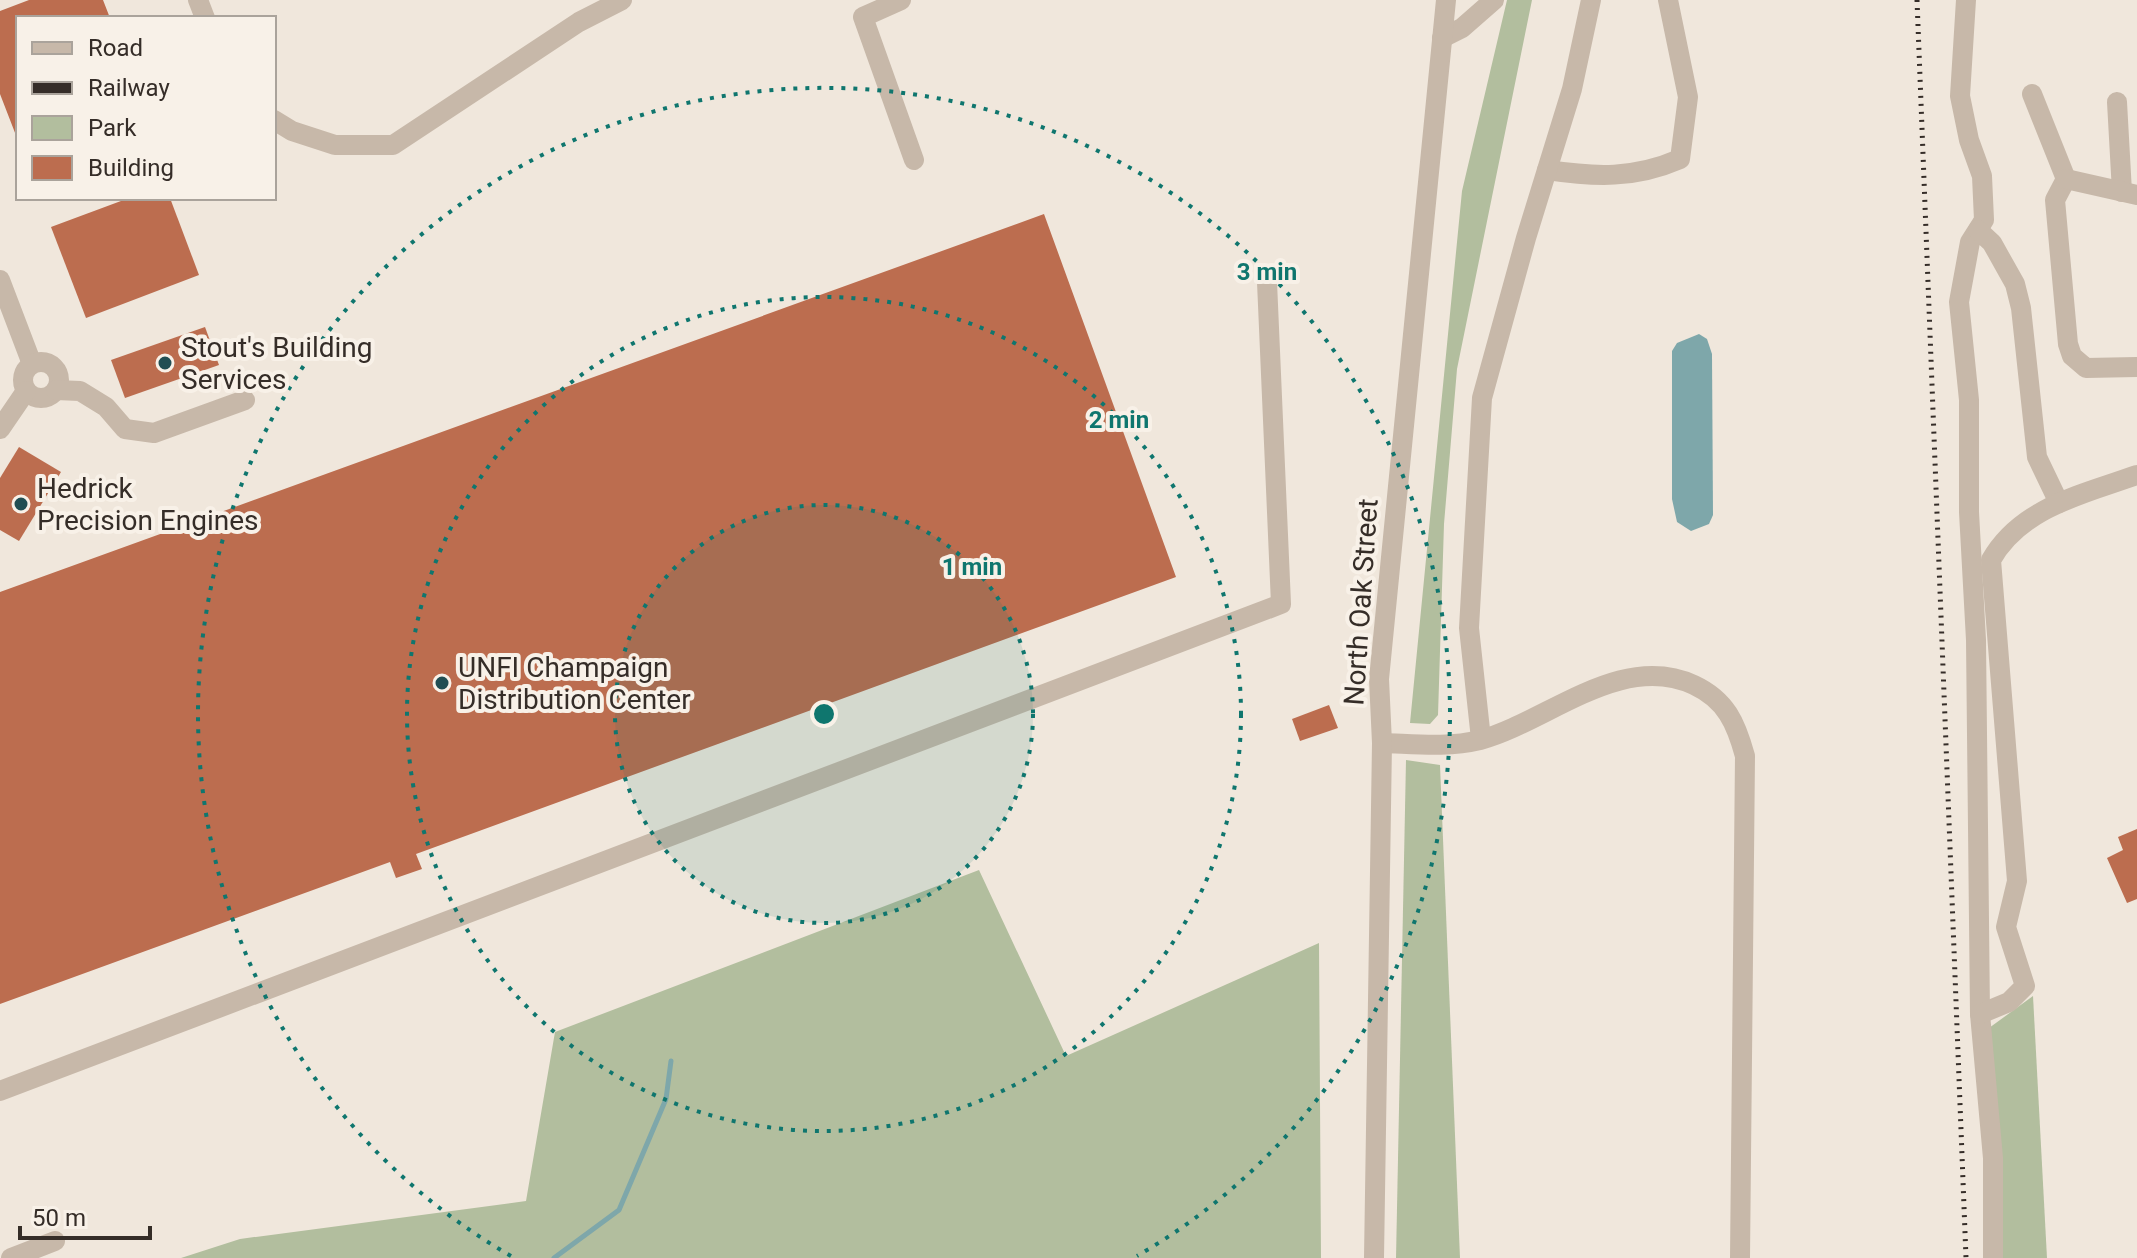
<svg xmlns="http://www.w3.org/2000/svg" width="2137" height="1258" font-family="Roboto,sans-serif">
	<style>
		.green { fill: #b2be9e }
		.water { fill: #7ea7aa }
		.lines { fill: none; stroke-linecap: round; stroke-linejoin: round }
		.stream { stroke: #7ea7aa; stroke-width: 5 }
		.building { fill: #bc6d4f }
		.minor { stroke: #c7b8a9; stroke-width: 20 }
		.rail { stroke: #352d28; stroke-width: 5; stroke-dasharray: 2 6; stroke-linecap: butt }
		.ring { fill: none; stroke: #0f766e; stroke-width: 4; stroke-dasharray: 4 8 }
		.poi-dot { fill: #214e53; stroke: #f8f1e8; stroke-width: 3 }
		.labels { text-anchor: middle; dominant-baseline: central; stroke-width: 8; stroke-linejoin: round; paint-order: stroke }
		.poi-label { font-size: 28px; fill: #352d28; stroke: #f8f1e8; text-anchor: start }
		.street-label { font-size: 28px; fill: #352d28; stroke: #f8f1e8 }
		.centre { fill: #0f766e; stroke: #f8f1e8; stroke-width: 4 }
		.ring-label { font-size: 24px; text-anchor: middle; font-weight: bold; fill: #0f766e; stroke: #f8f1e8; stroke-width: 8; stroke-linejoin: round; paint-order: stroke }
	</style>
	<rect width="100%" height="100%" fill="#f0e7dc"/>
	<g class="green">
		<polygon points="1507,0 1532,0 1457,369 1444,524 1438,715 1430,724 1410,723 1462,191"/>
		<polygon points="1406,760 1440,765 1460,1258 1396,1258"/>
		<polygon points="979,870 1066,1056 1319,943 1321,1258 181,1258 240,1239 526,1201 555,1032"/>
		<polygon points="2033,996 2047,1258 1996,1258 1989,1028"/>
	</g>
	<polygon class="water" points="1699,334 1707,339 1712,354 1713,515 1709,524 1691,531 1677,522 1672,499 1672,351 1677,343"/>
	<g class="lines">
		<polyline class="stream" points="554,1258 619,1210 666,1099 671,1061"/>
	</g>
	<g class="building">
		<polygon points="29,0 103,0 110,18 18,18 17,138 0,94 0,11"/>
		<polygon points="129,198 170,198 199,275 86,318 51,227"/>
		<polygon points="1044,214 1176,577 416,854 422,869 396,878 390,862 0,1004 0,592"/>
		<polygon points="205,327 219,365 125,398 111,360"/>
		<polygon points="19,447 61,472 19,541 0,530 0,478"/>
		<polygon points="1329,705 1338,728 1300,741 1292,719"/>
		<polygon points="2137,829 2137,899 2127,903 2107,858 2123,850 2118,837"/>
	</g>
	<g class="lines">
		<g class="minor">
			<polyline points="198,0 205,18"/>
			<polyline points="901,0 863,17 914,160"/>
			<polyline points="1966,0 1960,96 1969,140 1982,176 1984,220 1970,242 1959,302 1969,400 1969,512 1976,640 1980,1014 1993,1158 1993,1258"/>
			<polyline points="1442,38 1462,28 1494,0"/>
			<polyline points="2032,94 2066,179 2055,200 2068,344 2072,356 2086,368 2137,367"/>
			<polyline points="2117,102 2122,192"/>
			<polyline points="274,120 292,131 335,145 393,145 579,22 622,0"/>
			<path d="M1547,170C1595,177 1634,179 1680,159L1688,97L1668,0"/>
			<polyline points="2066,179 2137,195"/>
			<polyline points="1978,230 1992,243 2015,284 2021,308 2037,457 2059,503"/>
			<polyline points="0,280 32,364"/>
			<circle cx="41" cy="380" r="18"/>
			<polyline points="56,390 80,391 106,407 125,429 154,433 245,400"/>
			<polyline points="0,429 26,391"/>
			<polyline points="1481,739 1469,628 1482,398 1526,238 1572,89 1591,0"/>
			<path d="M1382,743C1415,744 1447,748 1480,740C1547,722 1621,651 1694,685C1726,700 1736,723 1745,756L1740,1258"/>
			<path d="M1980,1014L2009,1002L2025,986L2006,927L2017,881L1991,560C2021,507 2084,494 2137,475"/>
			<polyline points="0,1091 1281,604 1267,282"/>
			<polyline points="11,1258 55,1241"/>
			<polyline points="1374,1258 1382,743 1379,679 1446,0"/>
		</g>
		<polyline class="rail" points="1917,0 1966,1258"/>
	</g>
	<circle cx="824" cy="714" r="209" fill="#0f766e" fill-opacity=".12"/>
	<g class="ring">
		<circle cx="824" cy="714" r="209"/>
		<circle cx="824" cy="714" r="417"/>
		<path d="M511 1256A626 626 0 1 1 1137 1256"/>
	</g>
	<g class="poi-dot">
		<circle cx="165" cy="363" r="8"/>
		<circle cx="21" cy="504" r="8"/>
		<circle cx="442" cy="683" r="8"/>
	</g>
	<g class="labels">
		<g class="poi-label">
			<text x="181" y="347">Stout's Building<tspan x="181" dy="32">Services</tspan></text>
			<text x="37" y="488">Hedrick<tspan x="37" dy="32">Precision Engines</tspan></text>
			<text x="458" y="667">UNFI Champaign<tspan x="458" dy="32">Distribution Center</tspan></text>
		</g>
		<g class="street-label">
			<text transform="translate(1361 602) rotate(-86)">North Oak Street</text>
		</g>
	</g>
	<circle cx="824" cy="714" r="12" class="centre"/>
	<g class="ring-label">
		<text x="1267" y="280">3 min</text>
		<text x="1119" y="428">2 min</text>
		<text x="972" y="575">1 min</text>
	</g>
	<rect x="16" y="16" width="260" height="184" fill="#f8f1e8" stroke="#aaa39b" stroke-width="2"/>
	<rect x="32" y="42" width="40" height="12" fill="#c7b8a9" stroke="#aaa39b" stroke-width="2"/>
	<text x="88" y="56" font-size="24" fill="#352d28">Road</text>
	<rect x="32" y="82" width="40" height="12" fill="#352d28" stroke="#aaa39b" stroke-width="2"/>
	<text x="88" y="96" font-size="24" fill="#352d28">Railway</text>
	<rect x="32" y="116" width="40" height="24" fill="#b2be9e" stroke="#aaa39b" stroke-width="2"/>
	<text x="88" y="136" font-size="24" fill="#352d28">Park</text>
	<rect x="32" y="156" width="40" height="24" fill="#bc6d4f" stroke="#aaa39b" stroke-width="2"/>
	<text x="88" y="176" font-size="24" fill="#352d28">Building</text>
	<path d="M20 1226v12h130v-12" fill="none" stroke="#352d28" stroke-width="4"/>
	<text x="32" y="1226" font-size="24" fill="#352d28" stroke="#f8f1e8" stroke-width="6" paint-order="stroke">50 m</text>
</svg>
